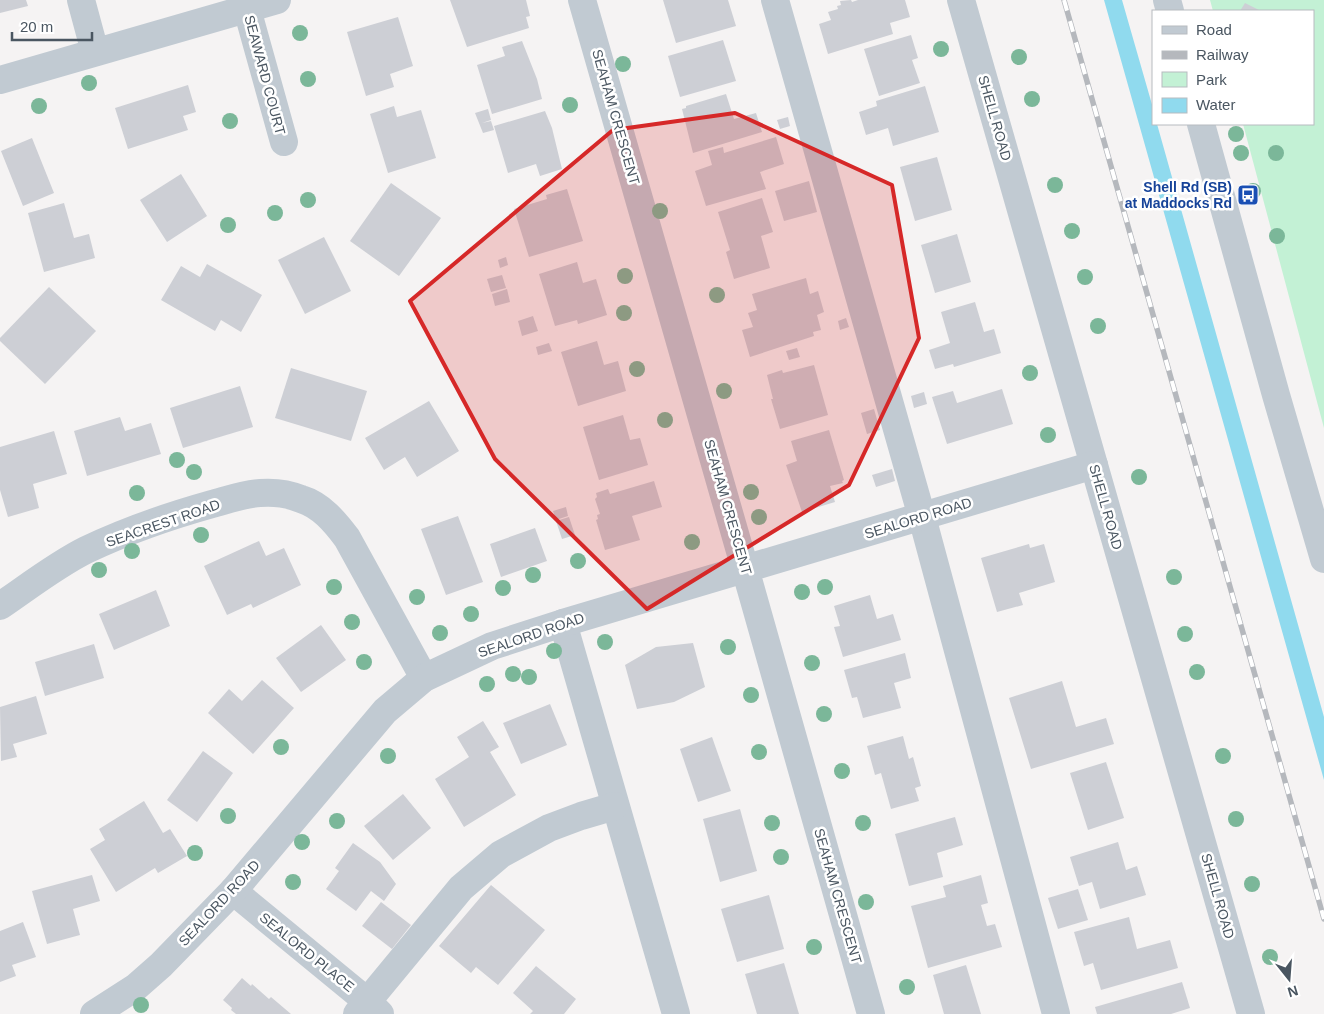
<svg xmlns="http://www.w3.org/2000/svg" width="1324" height="1014" font-family="Helvetica,sans-serif">
	<style>
		.green { fill: #c3f1d5 }
		.water { fill: #90daee }
		.building { fill: #cdcfd5 }
		.lines { fill: none; stroke-linecap: round; stroke-linejoin: round }
		.minor { stroke: #c1cad2; stroke-width: 28 }
		.rail-casing { stroke: #b5b8bd; stroke-width: 5.5 }
		.rail { stroke: #fff; stroke-width: 4; stroke-dasharray: 11; stroke-linecap: butt }
		.tree { fill: #7bb799 }
		.marked { fill: #d62828; fill-opacity: 0.2; stroke: #d62828; stroke-width: 4; stroke-linejoin: round }
		.labels { text-anchor: middle; dominant-baseline: central; stroke-width: 5; stroke-linejoin: round; paint-order: stroke }
		.street-label { font-size: 14px; fill: #4a5661; stroke: #fff }
		.transit-label { font-size: 14px; font-weight: bold; fill: #164399; stroke: #fff; text-anchor: end }
	</style>
	<rect width="100%" height="100%" fill="#f5f3f3"/>
	<polygon class="green" points="1210,0 1324,0 1324,428 1243,124 1313,124 1313,11 1213,11"/>
	<polygon class="water" points="1104,0 1122,0 1153,108 1153,124 1157,124 1324,717 1324,780"/>
	<g class="building">
		<polygon points="0,0 26,0 28,6 0,13"/>
		<polygon points="450,0 526,0 530,16 526,17 529,28 467,47"/>
		<polygon points="663,0 728,0 736,26 676,43"/>
		<polygon points="851,0 852,2 858,0 905,0 910,17 890,23 893,34 828,54 819,24 831,20 828,12 838,9 837,6 841,5 840,1"/>
		<polygon points="1245,3 1261,11 1240,11"/>
		<polygon points="398,17 413,66 390,74 394,87 366,96 347,32"/>
		<polygon points="911,35 918,58 912,60 920,83 879,96 864,49"/>
		<polygon points="723,40 736,81 680,97 668,56"/>
		<polygon points="522,41 537,79 542,99 492,114 477,65 505,56 502,47"/>
		<polygon points="188,85 196,112 183,116 188,130 128,149 115,108"/>
		<polygon points="925,86 939,132 893,146 888,128 866,135 859,112 877,106 876,101"/>
		<polygon points="726,94 734,119 756,113 762,132 693,153 682,109 686,108 686,106"/>
		<polygon points="394,106 397,117 421,110 436,158 388,173 370,114"/>
		<polygon points="488,109 491,120 482,123 491,121 494,130 483,133 475,113"/>
		<polygon points="545,111 552,128 562,169 540,176 536,164 508,173 494,126"/>
		<polygon points="788,117 790,126 780,129 777,120"/>
		<polygon points="776,137 784,164 760,172 766,189 706,206 695,171 712,165 708,151 723,147 724,153"/>
		<polygon points="32,138 54,193 23,206 1,151"/>
		<polygon points="937,157 952,210 915,221 900,167"/>
		<polygon points="181,174 207,216 167,242 140,200"/>
		<polygon points="809,181 817,212 784,221 775,191"/>
		<polygon points="391,183 441,218 399,276 350,241"/>
		<polygon points="567,189 583,241 529,257 514,209 547,199 546,195"/>
		<polygon points="762,198 773,232 761,236 770,268 734,279 726,252 730,250 718,212"/>
		<polygon points="64,203 74,238 89,234 95,258 44,272 28,213"/>
		<polygon points="957,234 971,282 935,293 921,245"/>
		<polygon points="324,237 351,291 305,314 278,260"/>
		<polygon points="506,257 508,265 500,268 498,260"/>
		<polygon points="577,262 583,283 596,279 607,315 578,324 577,320 555,326 539,274"/>
		<polygon points="207,264 262,295 241,332 221,320 215,331 161,300 181,266 200,277"/>
		<polygon points="502,275 506,288 491,292 487,279"/>
		<polygon points="806,278 810,294 818,291 824,312 817,315 821,330 813,332 814,336 750,357 742,330 753,327 748,313 757,310 752,294"/>
		<polygon points="49,287 96,331 45,384 0,341 0,338"/>
		<polygon points="507,289 510,302 495,306 492,294"/>
		<polygon points="975,302 984,332 994,329 1001,353 954,367 953,364 935,369 929,350 950,343 941,312"/>
		<polygon points="533,316 538,331 522,336 518,321"/>
		<polygon points="846,318 849,327 840,330 838,321"/>
		<polygon points="597,341 604,365 618,361 626,391 578,406 561,352"/>
		<polygon points="549,343 552,351 538,355 536,347"/>
		<polygon points="797,348 800,357 789,360 786,351"/>
		<polygon points="814,365 828,415 780,429 771,399 773,399 767,375 782,370 783,373"/>
		<polygon points="291,368 367,391 351,441 275,418"/>
		<polygon points="240,386 253,427 183,448 170,408"/>
		<polygon points="1002,389 1013,424 947,444 932,397 953,391 957,403"/>
		<polygon points="924,392 927,404 914,408 911,396"/>
		<polygon points="429,401 459,451 417,477 405,457 384,470 365,438"/>
		<polygon points="874,409 880,430 867,434 861,413"/>
		<polygon points="623,415 630,440 640,438 648,465 599,480 583,427"/>
		<polygon points="120,417 125,431 151,423 161,454 87,476 74,431"/>
		<polygon points="829,430 844,480 842,481 843,483 830,486 835,502 802,512 786,465 797,461 791,441"/>
		<polygon points="54,431 67,474 33,484 39,508 8,517 0,490 0,447"/>
		<polygon points="892,469 895,481 876,487 872,475"/>
		<polygon points="654,481 662,507 632,516 640,540 605,550 596,520 598,519 597,515 600,514 595,499 597,497 596,493 608,489 610,494"/>
		<polygon points="566,507 568,516 556,520 553,511"/>
		<polygon points="458,516 483,582 446,595 421,529"/>
		<polygon points="569,517 575,535 562,539 556,521"/>
		<polygon points="535,528 547,561 501,577 490,544"/>
		<polygon points="259,541 266,556 284,548 301,585 253,608 251,604 227,615 204,566"/>
		<polygon points="1029,544 1030,548 1044,544 1055,582 1019,593 1023,605 997,612 981,558"/>
		<polygon points="156,590 170,626 114,650 99,614"/>
		<polygon points="870,595 877,619 893,614 901,640 843,657 834,627 840,626 834,606"/>
		<polygon points="321,625 346,660 301,692 276,658"/>
		<polygon points="693,643 705,687 674,702 637,709 625,665 656,647"/>
		<polygon points="94,644 104,678 45,696 35,662"/>
		<polygon points="905,653 911,678 894,683 901,708 863,718 857,697 852,698 844,670"/>
		<polygon points="262,680 294,708 253,754 208,713 229,689 242,701"/>
		<polygon points="1062,681 1076,727 1106,718 1114,744 1031,769 1009,698"/>
		<polygon points="36,696 47,734 13,744 17,757 1,761 0,707"/>
		<polygon points="550,704 567,745 521,764 503,723"/>
		<polygon points="483,721 499,747 490,752 516,795 464,827 435,779 469,757 457,737"/>
		<polygon points="903,736 909,759 913,757 921,786 915,788 919,801 891,809 881,773 875,775 867,746"/>
		<polygon points="712,737 731,791 698,802 680,749"/>
		<polygon points="203,751 233,773 197,822 167,800"/>
		<polygon points="1106,762 1124,818 1088,830 1070,773"/>
		<polygon points="403,794 431,828 393,860 364,826"/>
		<polygon points="144,801 163,833 170,829 187,856 158,873 155,868 116,892 90,849 105,840 99,829"/>
		<polygon points="740,809 757,871 720,882 703,819"/>
		<polygon points="955,817 963,845 937,853 943,877 909,886 895,834"/>
		<polygon points="1118,842 1126,870 1137,866 1146,895 1100,909 1092,882 1079,886 1070,857"/>
		<polygon points="353,843 380,862 396,884 384,901 371,891 356,911 326,889 339,871 335,868"/>
		<polygon points="92,875 100,901 73,909 80,935 47,944 32,891"/>
		<polygon points="981,875 988,903 981,905 987,926 995,924 1002,947 928,968 911,906 946,897 943,886"/>
		<polygon points="491,885 545,930 498,985 476,967 471,973 439,946"/>
		<polygon points="1078,889 1088,920 1058,929 1048,898"/>
		<polygon points="769,895 784,949 737,962 721,909"/>
		<polygon points="381,902 411,925 392,949 362,926"/>
		<polygon points="1129,917 1137,949 1170,940 1178,968 1101,990 1093,963 1084,966 1074,932"/>
		<polygon points="23,922 36,957 12,965 16,976 0,982 0,931"/>
		<polygon points="784,963 799,1014 757,1014 745,974"/>
		<polygon points="966,965 981,1014 944,1014 933,975"/>
		<polygon points="536,966 576,999 564,1014 530,1014 533,1011 513,993"/>
		<polygon points="242,978 251,986 252,984 269,999 271,997 291,1014 236,1014 231,1010 232,1008 223,1000"/>
		<polygon points="1182,982 1190,1008 1171,1014 1097,1014 1095,1007"/>
	</g>
	<g class="lines">
		<g class="minor">
			<polyline points="81,0 95,52"/>
			<polyline points="582,0 754,600 871,1014"/>
			<polyline points="775,0 922,517 1056,1014"/>
			<polyline points="961,0 1251,1014"/>
			<polyline points="1167,0 1170,11"/>
			<polyline points="247,9 284,142"/>
			<polyline points="0,80 277,0"/>
			<polyline points="1201,124 1276,395 1324,559"/>
			<path d="M0,606C28,587 56,565 86,550C126,531 169,516 212,504C227,500 244,494 260,493C273,492 289,494 301,499C321,505 335,522 347,538L424,678"/>
			<polyline points="563,623 676,1014"/>
			<polyline points="233,891 368,1002 380,1014"/>
			<polyline points="94,1014 136,987 161,965 233,891 385,711 424,678 492,646 563,623 1094,465"/>
			<polyline points="357,1014 461,888 501,854 549,828 581,816 615,806"/>
		</g>
		<g class="rail-casing">
			<polyline id="rail" points="1064,0 1324,919"/>
		</g>
		<use href="#rail" class="rail"/>
	</g>
	<g class="tree">
		<circle cx="300" cy="33" r="8"/>
		<circle cx="941" cy="49" r="8"/>
		<circle cx="1019" cy="57" r="8"/>
		<circle cx="623" cy="64" r="8"/>
		<circle cx="308" cy="79" r="8"/>
		<circle cx="89" cy="83" r="8"/>
		<circle cx="1032" cy="99" r="8"/>
		<circle cx="570" cy="105" r="8"/>
		<circle cx="39" cy="106" r="8"/>
		<circle cx="230" cy="121" r="8"/>
		<circle cx="1236" cy="134" r="8"/>
		<circle cx="1241" cy="153" r="8"/>
		<circle cx="1276" cy="153" r="8"/>
		<circle cx="1055" cy="185" r="8"/>
		<circle cx="1253" cy="191" r="8"/>
		<circle cx="308" cy="200" r="8"/>
		<circle cx="660" cy="211" r="8"/>
		<circle cx="275" cy="213" r="8"/>
		<circle cx="228" cy="225" r="8"/>
		<circle cx="1072" cy="231" r="8"/>
		<circle cx="1277" cy="236" r="8"/>
		<circle cx="625" cy="276" r="8"/>
		<circle cx="1085" cy="277" r="8"/>
		<circle cx="717" cy="295" r="8"/>
		<circle cx="624" cy="313" r="8"/>
		<circle cx="1098" cy="326" r="8"/>
		<circle cx="637" cy="369" r="8"/>
		<circle cx="1030" cy="373" r="8"/>
		<circle cx="724" cy="391" r="8"/>
		<circle cx="665" cy="420" r="8"/>
		<circle cx="1048" cy="435" r="8"/>
		<circle cx="177" cy="460" r="8"/>
		<circle cx="194" cy="472" r="8"/>
		<circle cx="1139" cy="477" r="8"/>
		<circle cx="751" cy="492" r="8"/>
		<circle cx="137" cy="493" r="8"/>
		<circle cx="759" cy="517" r="8"/>
		<circle cx="201" cy="535" r="8"/>
		<circle cx="692" cy="542" r="8"/>
		<circle cx="132" cy="551" r="8"/>
		<circle cx="578" cy="561" r="8"/>
		<circle cx="99" cy="570" r="8"/>
		<circle cx="533" cy="575" r="8"/>
		<circle cx="1174" cy="577" r="8"/>
		<circle cx="334" cy="587" r="8"/>
		<circle cx="825" cy="587" r="8"/>
		<circle cx="503" cy="588" r="8"/>
		<circle cx="802" cy="592" r="8"/>
		<circle cx="417" cy="597" r="8"/>
		<circle cx="471" cy="614" r="8"/>
		<circle cx="352" cy="622" r="8"/>
		<circle cx="440" cy="633" r="8"/>
		<circle cx="1185" cy="634" r="8"/>
		<circle cx="605" cy="642" r="8"/>
		<circle cx="728" cy="647" r="8"/>
		<circle cx="554" cy="651" r="8"/>
		<circle cx="364" cy="662" r="8"/>
		<circle cx="812" cy="663" r="8"/>
		<circle cx="1197" cy="672" r="8"/>
		<circle cx="513" cy="674" r="8"/>
		<circle cx="529" cy="677" r="8"/>
		<circle cx="487" cy="684" r="8"/>
		<circle cx="751" cy="695" r="8"/>
		<circle cx="824" cy="714" r="8"/>
		<circle cx="281" cy="747" r="8"/>
		<circle cx="759" cy="752" r="8"/>
		<circle cx="388" cy="756" r="8"/>
		<circle cx="1223" cy="756" r="8"/>
		<circle cx="842" cy="771" r="8"/>
		<circle cx="228" cy="816" r="8"/>
		<circle cx="1236" cy="819" r="8"/>
		<circle cx="337" cy="821" r="8"/>
		<circle cx="772" cy="823" r="8"/>
		<circle cx="863" cy="823" r="8"/>
		<circle cx="302" cy="842" r="8"/>
		<circle cx="195" cy="853" r="8"/>
		<circle cx="781" cy="857" r="8"/>
		<circle cx="293" cy="882" r="8"/>
		<circle cx="1252" cy="884" r="8"/>
		<circle cx="866" cy="902" r="8"/>
		<circle cx="814" cy="947" r="8"/>
		<circle cx="1270" cy="957" r="8"/>
		<circle cx="907" cy="987" r="8"/>
		<circle cx="141" cy="1005" r="8"/>
	</g>
	<path class="marked" d="M735,113L892,185L919,338L849,485L647,609L495,459L410,301L613,130Z"/>
	<defs>
		<g id="bus-square" transform="scale(1.125)"><rect x="-9" y="-9" width="18" height="18" rx="4" fill="#1a4fb4" stroke="#fff"/><path d="M-5-6H5V4H4V6H2V4H-2V6H-4V4H-5ZM-3.5-4V0h7V-4ZM-3.5 1.2v1.5H-2V1.2ZM2 1.2v1.5H3.5V1.2Z" fill="#fff"/></g>
	</defs>
	<g fill-rule="evenodd">
		<use href="#bus-square" x="1248" y="195"/>
	</g>
	<g class="labels">
		<g class="street-label">
			<text transform="translate(265 75) rotate(75)">SEAWARD COURT</text>
			<text transform="translate(616 117) rotate(74)">SEAHAM CRESCENT</text>
			<text transform="translate(995 118) rotate(74)">SHELL ROAD</text>
			<text transform="translate(728 507) rotate(74)">SEAHAM CRESCENT</text>
			<text transform="translate(1106 507) rotate(74)">SHELL ROAD</text>
			<text transform="translate(918 518) rotate(-17)">SEALORD ROAD</text>
			<text transform="translate(163 523) rotate(-19)">SEACREST ROAD</text>
			<text transform="translate(531 635) rotate(-19)">SEALORD ROAD</text>
			<text transform="translate(838 896) rotate(74)">SEAHAM CRESCENT</text>
			<text transform="translate(1218 896) rotate(74)">SHELL ROAD</text>
			<text transform="translate(219 903) rotate(-47)">SEALORD ROAD</text>
			<text transform="translate(307 952) rotate(39)">SEALORD PLACE</text>
		</g>
		<g class="transit-label">
			<text x="1232" y="187">Shell Rd (SB)<tspan x="1232" dy="16">at Maddocks Rd</tspan></text>
		</g>
	</g>
	<rect x="1152" y="10" width="162" height="115" fill="#ffffff" stroke="#b7bbc0"/>
	<rect x="1162" y="26" width="25" height="8" fill="#c1cad2" stroke="#b7bbc0"/>
	<text x="1196" y="35" font-size="15" fill="#4a5661">Road</text>
	<rect x="1162" y="51" width="25" height="8" fill="#b5b8bd" stroke="#b7bbc0"/>
	<text x="1196" y="60" font-size="15" fill="#4a5661">Railway</text>
	<rect x="1162" y="72" width="25" height="15" fill="#c3f1d5" stroke="#b7bbc0"/>
	<text x="1196" y="85" font-size="15" fill="#4a5661">Park</text>
	<rect x="1162" y="98" width="25" height="15" fill="#90daee" stroke="#b7bbc0"/>
	<text x="1196" y="110" font-size="15" fill="#4a5661">Water</text>
	<g transform="translate(1289 979) rotate(163)" stroke="#ffffff" stroke-width="4" paint-order="stroke">
	<path d="M0-4L9 19L0 12L-9 19Z" fill="#4a5661"/>
	<text y="-8" font-size="14" font-weight="bold" text-anchor="middle" fill="#4a5661">N</text>
	</g>
	<path d="M12 32v8h80v-8" fill="none" stroke="#4a5661" stroke-width="2.5"/>
	<text x="20" y="32" font-size="15" fill="#4a5661" stroke="#ffffff" stroke-width="4" paint-order="stroke">20 m</text>
</svg>
